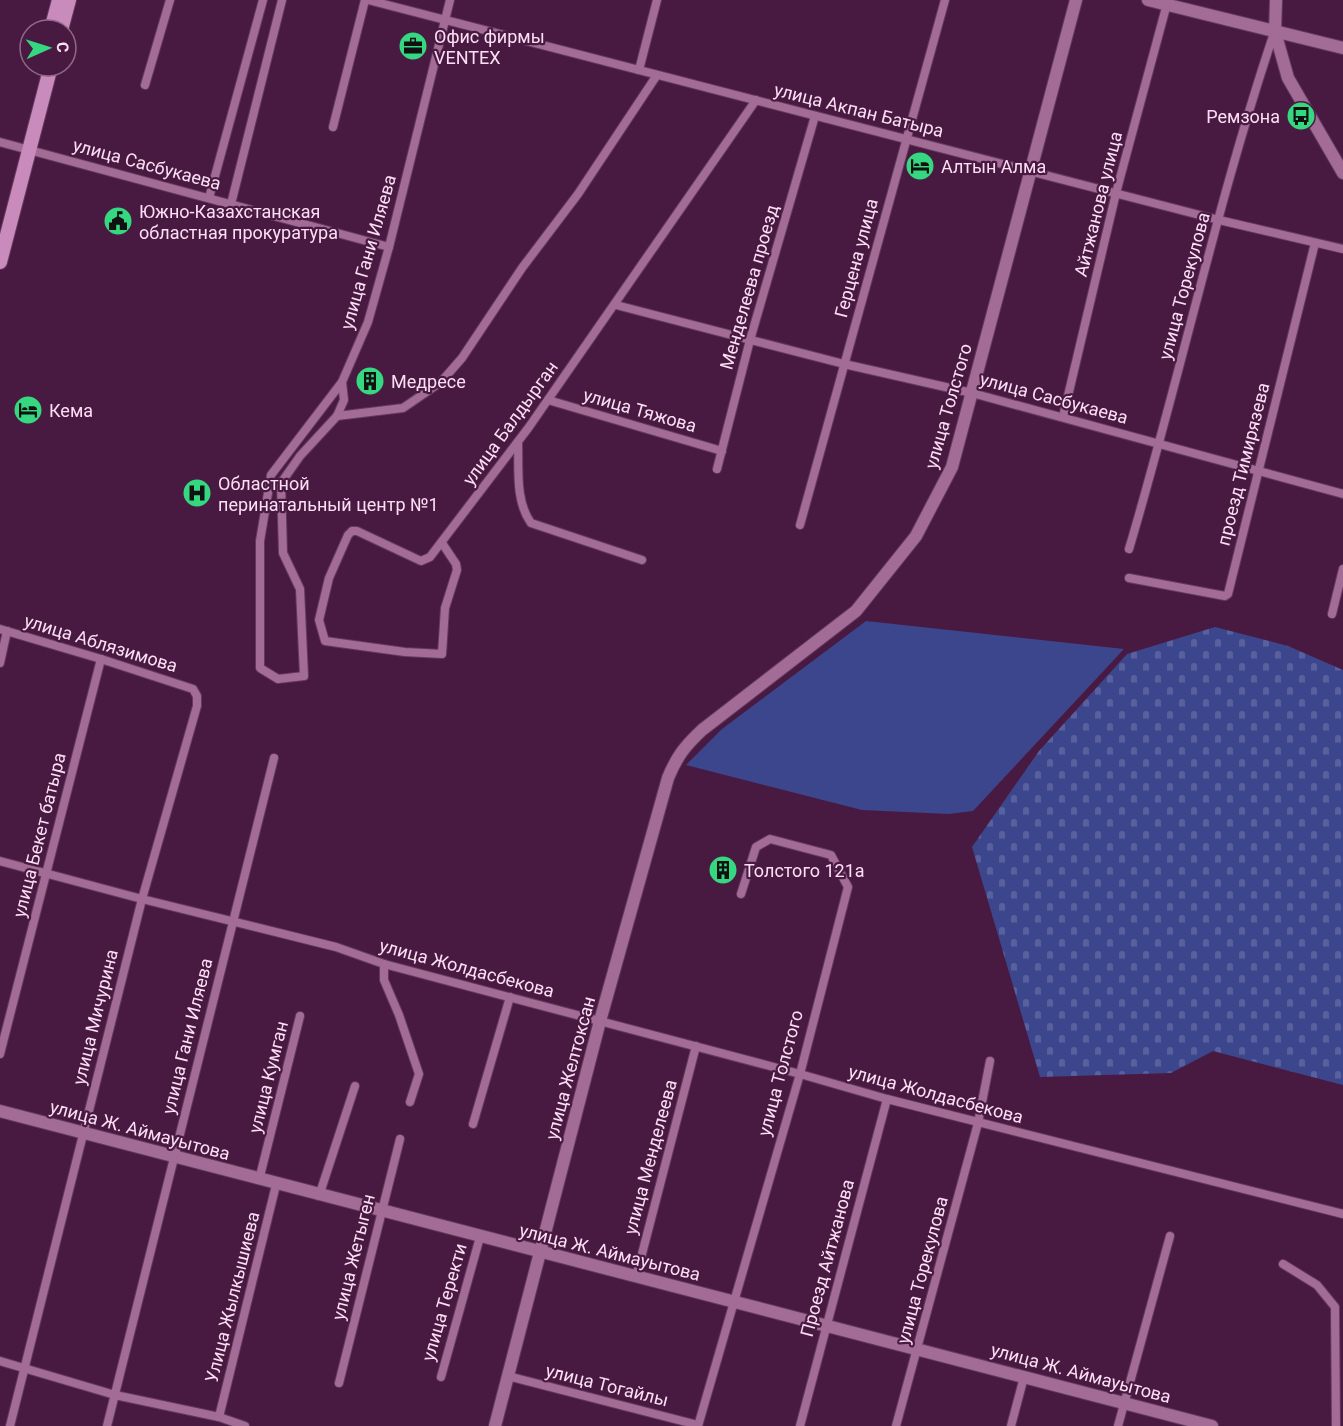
<svg xmlns="http://www.w3.org/2000/svg" width="1343" height="1426" font-family="Roboto,sans-serif">
	<style>
		.green { fill: #3c468d }
		.cemetery { fill: url(#cemetery-stones) }
		.lines { fill: none; stroke-linecap: round; stroke-linejoin: round }
		.street-casing { stroke: #633a5d; stroke-width: 10 }
		.secondary-casing { stroke: #633a5d; stroke-width: 14 }
		.primary-casing { stroke: #633a5d; stroke-width: 16 }
		.street { stroke: #a26c96; stroke-width: 8 }
		.secondary { stroke: #a26c96; stroke-width: 12 }
		.primary { stroke: #c88bbb; stroke-width: 14 }
		.labels { text-anchor: middle; dominant-baseline: central; stroke-width: 4.5; stroke-linejoin: round; paint-order: stroke }
		.poi-label { font-size: 18px; fill: #fcdef5; stroke: #491a41; text-anchor: start }
		.street-label { font-size: 18px; fill: #fcdef5; stroke: #491a41 }
	</style>
	<defs>
		<pattern id="cemetery-stones" width="16" height="16" patternUnits="userSpaceOnUse" patternTransform="scale(1.5)"><rect width="16" height="16" fill="#3c468d"/><path d="M2 7V4a2 2 0 0 1 4 0v3zM10 15v-3a2 2 0 0 1 4 0v3z" fill="#59609e"/></pattern>
	</defs>
	<rect width="100%" height="100%" fill="#491a41"/>
	<polygon class="green" points="866,621 1124,649 973,811 949,814 862,810 686,765 722,729"/>
	<polygon class="cemetery" points="1215,627 1288,646 1343,670 1343,1085 1213,1051 1171,1073 1040,1077 972,847 1039,751 1127,654"/>
	<g class="lines">
		<g class="street-casing">
			<g id="street">
				<polyline points="368,0 1219,220 1343,249"/>
				<polyline points="639,70 657,0"/>
				<polyline points="145,85 170,0"/>
				<polyline points="333,127 365,0"/>
				<polyline points="0,142 389,247"/>
				<polyline points="209,198 263,0"/>
				<polyline points="231,204 282,0"/>
				<polyline points="616,305 844,364 972,393 1343,494"/>
				<polyline points="342,382 344,400 337,416 300,456 281,483 283,553 300,589 304,676 278,679 260,668 260,541 271,475 342,382 368,322 389,247 450,0"/>
				<polyline points="548,400 722,451"/>
				<polyline points="337,416 403,408 441,382 462,358 522,268 578,194 657,75"/>
				<polyline points="1063,417 1116,193 1168,0"/>
				<path d="M518,442C519,469 515,501 531,523L642,560"/>
				<polyline points="717,469 750,340 815,116"/>
				<polyline points="800,525 945,0"/>
				<polyline points="442,543 456,564 457,570 445,608 442,654 405,652 325,641 319,620 329,578 348,535 352,531 357,531 421,561 430,557 529,427 756,100"/>
				<path d="M1129,549C1180,378 1217,202 1274,33"/>
				<polyline points="1129,578 1225,596 1228,594 1315,243"/>
				<polyline points="1332,614 1343,569"/>
				<polyline points="0,629 101,659 193,689 197,696 197,706 142,899 10,1426"/>
				<polyline points="0,663 7,631"/>
				<polyline points="0,861 142,899 336,947 384,964 800,1074 887,1099 1343,1214"/>
				<polyline points="384,964 384,980 399,1015 419,1074 410,1102"/>
				<polyline points="0,1054 101,659"/>
				<polyline points="473,1124 510,997"/>
				<polyline points="259,1180 300,1016"/>
				<polyline points="319,1196 355,1086"/>
				<polyline points="1283,1264 1317,1285 1335,1307 1336,1426"/>
				<polyline points="636,1277 696,1046"/>
				<polyline points="0,1361 115,1395 219,1417 245,1426"/>
				<polyline points="508,1376 698,1425"/>
				<polyline points="441,1377 480,1237"/>
				<polyline points="339,1383 400,1139"/>
				<polyline points="219,1417 276,1185"/>
				<polyline points="107,1426 274,758"/>
				<polyline points="698,1426 800,1074 848,887 831,855 770,839 756,847 741,894"/>
				<polyline points="800,1426 887,1099"/>
				<polyline points="896,1426 978,1123 990,1061"/>
				<polyline points="1011,1426 1024,1377"/>
				<polyline points="1118,1426 1170,1236"/>
			</g>
		</g>
		<g class="secondary-casing">
			<g id="secondary">
				<polyline points="1148,0 1343,48"/>
				<polyline points="1276,0 1275,32 1288,78 1343,173"/>
				<polyline points="0,1111 1212,1426"/>
				<path d="M495,1426L600,1021L668,778C677,756 685,746 702,730L856,611L916,536L952,467L1076,0"/>
			</g>
		</g>
		<g class="primary-casing">
			<g id="primary">
				<polyline points="51,30 59,0"/>
				<polyline points="61,30 69,0"/>
				<polyline points="0,262 51,66"/>
			</g>
		</g>
		<use href="#street" class="street"/>
		<use href="#secondary" class="secondary"/>
		<use href="#primary" class="primary"/>
	</g>
	<defs>
		<g id="office-disc" transform="scale(1.5)"><circle r="9.5" fill="#35d881" stroke="#491a41"/><path d="M-6-3h4V-5.5h4V-3h4V5H-6ZM-1-4.5V-3h2v-1.5ZM-6 0V1H6V0Z" fill="#111"/></g>
		<g id="bus-disc" transform="scale(1.5)"><circle r="9.5" fill="#35d881" stroke="#491a41"/><path d="M-5-6H5V4H4V6H2V4H-2V6H-4V4H-5ZM-3.5-4V0h7V-4ZM-3.5 1.2v1.5H-2V1.2ZM2 1.2v1.5H3.5V1.2Z" fill="#111"/></g>
		<g id="hotel-disc" transform="scale(1.5)"><circle r="9.5" fill="#35d881" stroke="#491a41"/><path d="M-6-4.5h1.5V1H6V5H4.5V3h-9V5H-6ZM-4 0a1.8 1.8 0 1 1 3.6 0ZM.5 0V-2.5h3Q6-2.5 6 0Z" fill="#111"/></g>
		<g id="civic-disc" transform="scale(1.5)"><circle r="9.5" fill="#35d881" stroke="#491a41"/><path d="M-.6-6.5H3V-4.5H.6V-3L4-1V1h2V6H-6V1h2V-1L-.6-3ZM-1.2 2.5V6h2.4V2.5Z" fill="#111"/></g>
		<g id="building-disc" transform="scale(1.5)"><circle r="9.5" fill="#35d881" stroke="#491a41"/><path d="M-4-6H4V6H1V3H-1V6H-4ZM-2.5-4.3h1.7v1.8h-1.7ZM.8-4.3h1.7v1.8H.8ZM-2.5-1h1.7V.8h-1.7ZM.8-1h1.7V.8H.8Z" fill="#111"/></g>
		<g id="hospital-disc" transform="scale(1.5)"><circle r="9.5" fill="#35d881" stroke="#491a41"/><path d="M-5-5h3v3.5h4V-5h3V5h-3V1.5h-4V5h-3Z" fill="#111"/></g>
	</defs>
	<g fill-rule="evenodd">
		<use href="#office-disc" x="413" y="46"/>
		<use href="#bus-disc" x="1301" y="116"/>
		<use href="#hotel-disc" x="920" y="166"/>
		<use href="#civic-disc" x="118" y="221"/>
		<use href="#building-disc" x="370" y="381"/>
		<use href="#hotel-disc" x="28" y="410"/>
		<use href="#hospital-disc" x="197" y="493"/>
		<use href="#building-disc" x="723" y="870"/>
	</g>
	<g class="labels">
		<g class="poi-label">
			<text x="434" y="36">Офис фирмы<tspan x="434" dy="21">VENTEX</tspan></text>
			<text x="1280" y="116" text-anchor="end">Ремзона</text>
			<text x="941" y="166">Алтын Алма</text>
			<text x="139" y="211">Южно-Казахстанская<tspan x="139" dy="21">областная прокуратура</tspan></text>
			<text x="391" y="381">Медресе</text>
			<text x="49" y="410">Кема</text>
			<text x="218" y="483">Областной<tspan x="218" dy="21">перинатальный центр №1</tspan></text>
			<text x="744" y="870">Толстого 121а</text>
		</g>
		<g class="street-label">
			<text transform="translate(859 110) rotate(14)">улица Акпан Батыра</text>
			<text transform="translate(147 164) rotate(15)">улица Сасбукаева</text>
			<text transform="translate(1098 204) rotate(-76)">Айтжанова улица</text>
			<text transform="translate(368 252) rotate(-74)">улица Гани Иляева</text>
			<text transform="translate(856 258) rotate(-75)">Герцена улица</text>
			<text transform="translate(1184 286) rotate(-75)">улица Торекулова</text>
			<text transform="translate(749 287) rotate(-74)">Менделеева проезд</text>
			<text transform="translate(1054 398) rotate(15)">улица Сасбукаева</text>
			<text transform="translate(948 406) rotate(-74)">улица Толстого</text>
			<text transform="translate(640 410) rotate(16)">улица Тяжова</text>
			<text transform="translate(510 423) rotate(-54)">улица Балдырган</text>
			<text transform="translate(1243 464) rotate(-76)">проезд Тимирязева</text>
			<text transform="translate(101 643) rotate(17)">улица Аблязимова</text>
			<text transform="translate(39 835) rotate(-76)">улица Бекет батыра</text>
			<text transform="translate(467 968) rotate(15)">улица Жолдасбекова</text>
			<text transform="translate(95 1017) rotate(-76)">улица Мичурина</text>
			<text transform="translate(187 1036) rotate(-76)">улица Гани Иляева</text>
			<text transform="translate(570 1068) rotate(-75)">улица Желтоксан</text>
			<text transform="translate(780 1073) rotate(-75)">улица Толстого</text>
			<text transform="translate(268 1077) rotate(-76)">улица Кумган</text>
			<text transform="translate(936 1094) rotate(15)">улица Жолдасбекова</text>
			<text transform="translate(140 1130) rotate(15)">улица Ж. Аймауытова</text>
			<text transform="translate(650 1157) rotate(-75)">улица Менделеева</text>
			<text transform="translate(610 1252) rotate(14)">улица Ж. Аймауытова</text>
			<text transform="translate(353 1257) rotate(-76)">улица Жетыген</text>
			<text transform="translate(827 1258) rotate(-75)">Проезд Айтжанова</text>
			<text transform="translate(922 1270) rotate(-75)">улица Торекулова</text>
			<text transform="translate(232 1297) rotate(-76)">Улица Жылкышиева</text>
			<text transform="translate(444 1302) rotate(-74)">улица Теректи</text>
			<text transform="translate(1081 1373) rotate(15)">улица Ж. Аймауытова</text>
			<text transform="translate(607 1385) rotate(14)">улица Тогайлы</text>
		</g>
	</g>
	<g transform="translate(48 48) rotate(87)"><circle r="28" fill="#491a41" stroke="#916889" stroke-width="1.5"/>
	<path d="M0-4.5L10 22L0 15L-10 22Z" fill="#35d881"/>
	<text y="-9" font-size="16" font-weight="bold" text-anchor="middle" fill="#fcdef5">С</text>
	</g>
</svg>
